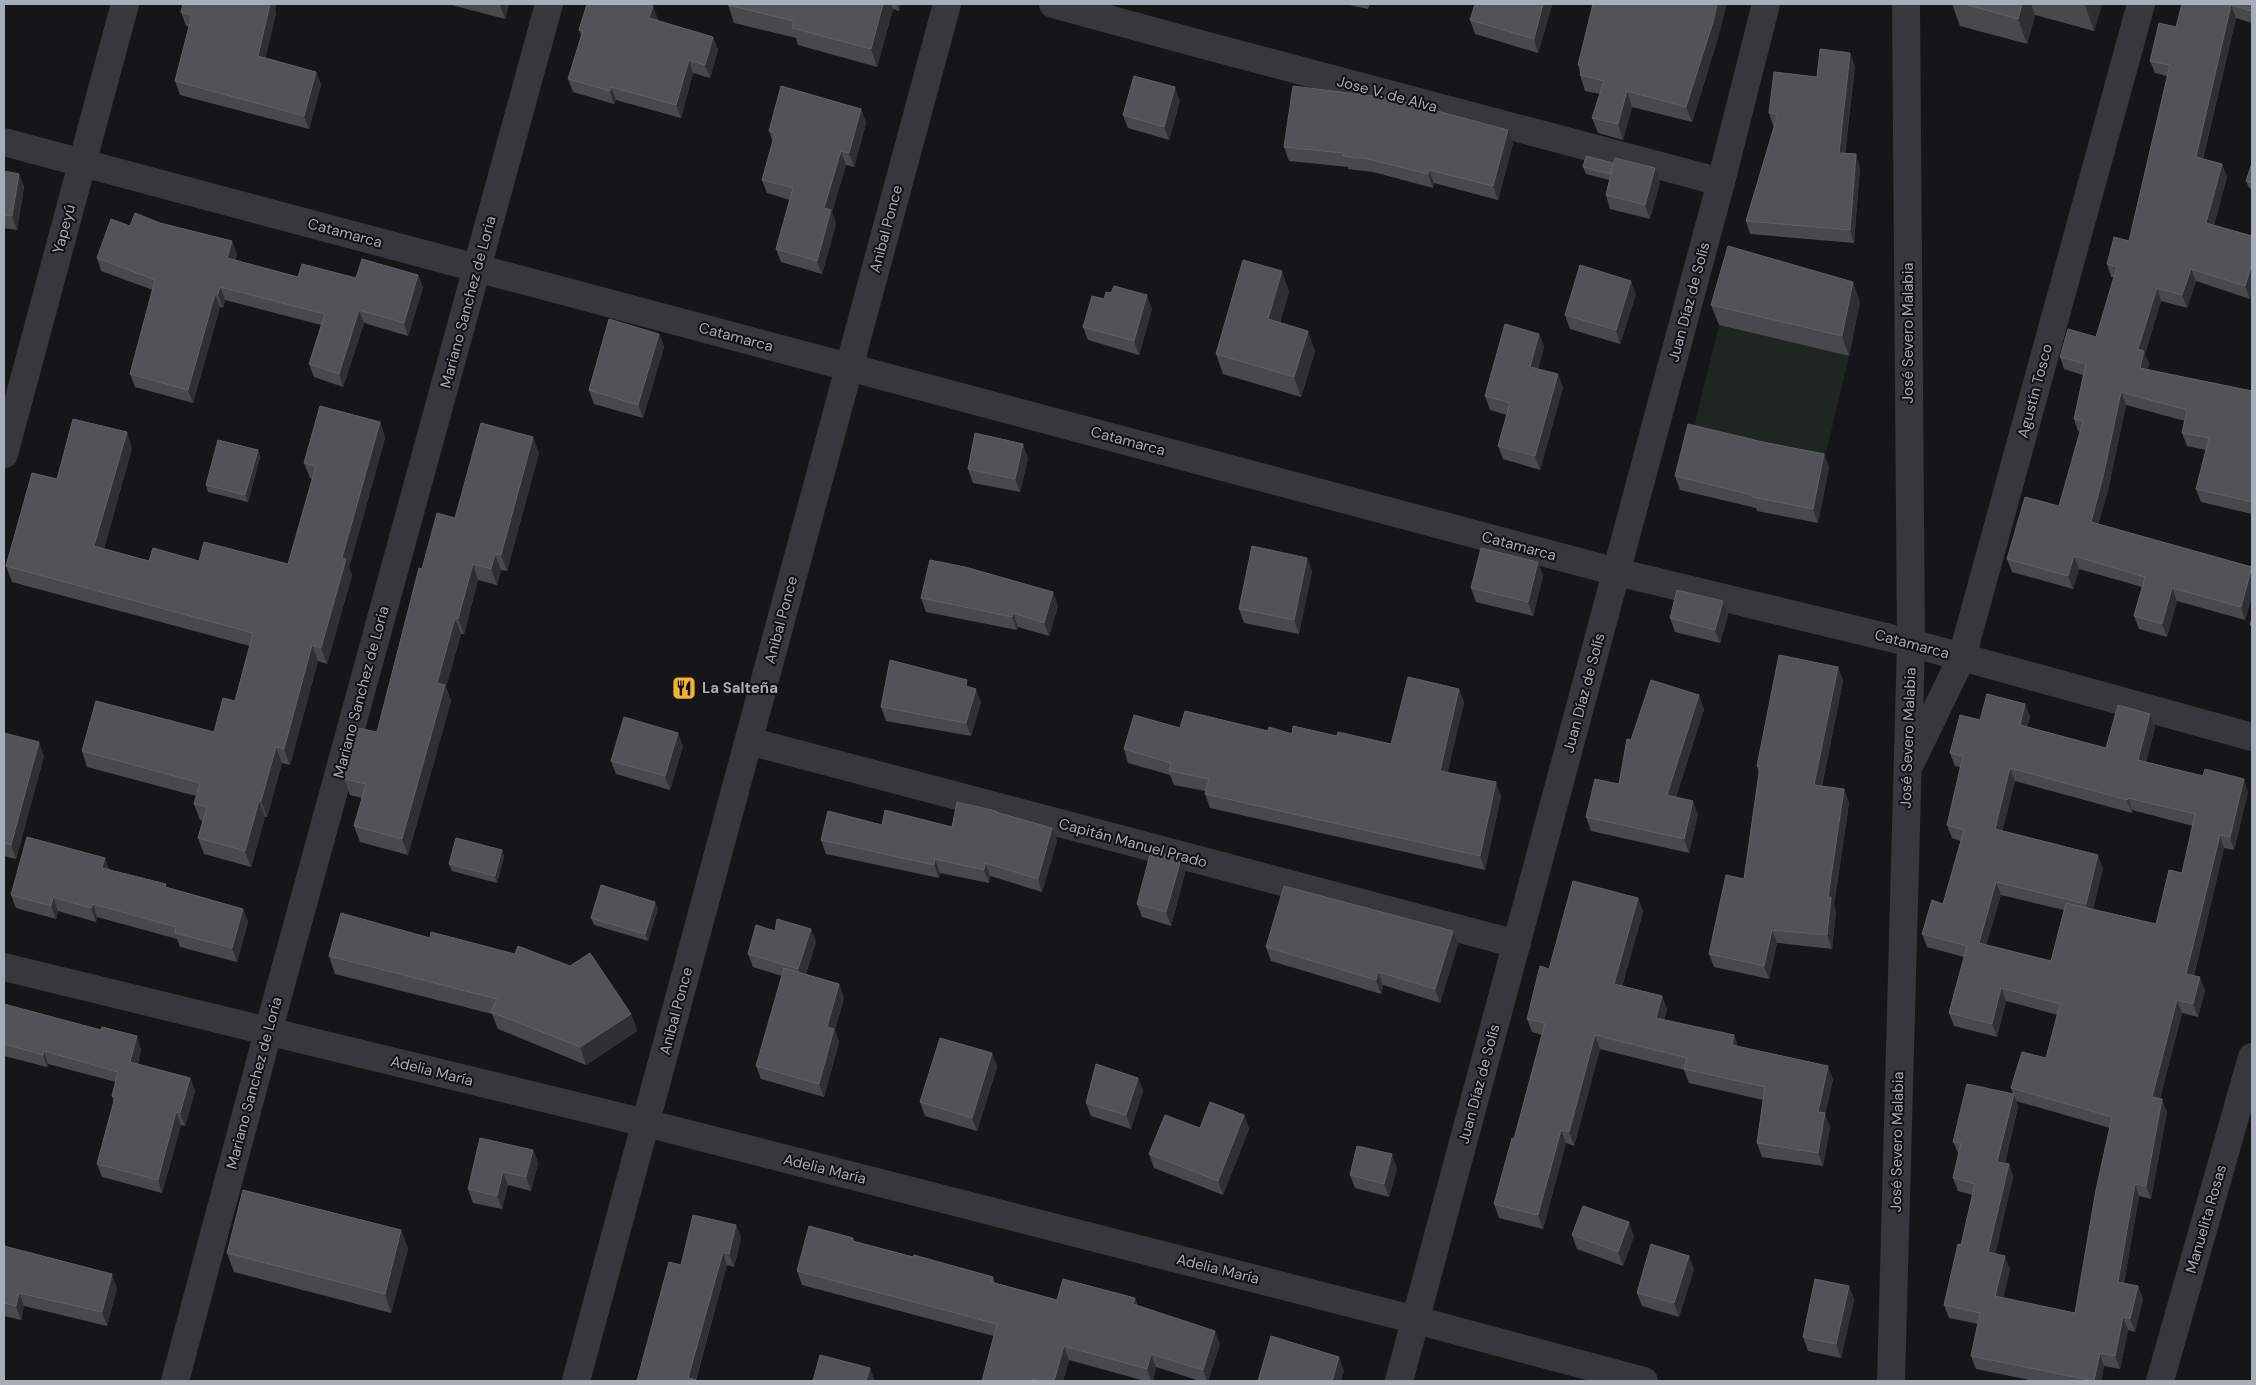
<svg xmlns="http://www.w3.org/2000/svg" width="2256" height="1385" font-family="'DM Sans',sans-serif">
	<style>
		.green { fill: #1e261f }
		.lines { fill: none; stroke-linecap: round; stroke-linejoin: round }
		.street { stroke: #37383d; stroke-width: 28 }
		.wall { fill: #47494d; fill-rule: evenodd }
		.shaded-wall { fill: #2f3033 }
		.building { fill: #525359; stroke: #5f6168; fill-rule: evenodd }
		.labels { text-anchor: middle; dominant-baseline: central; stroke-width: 4; stroke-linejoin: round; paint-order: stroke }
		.street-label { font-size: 15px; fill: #a8adb8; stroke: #111113 }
		.poi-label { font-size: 15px; font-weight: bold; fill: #a8adb8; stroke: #111113; text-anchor: start }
	</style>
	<rect width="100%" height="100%" fill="#161618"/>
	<polygon class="green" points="1719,325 1849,356 1824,462 1693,431"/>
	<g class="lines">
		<g class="street">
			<polyline points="1053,4 1215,48 1721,182"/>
			<polyline points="4,142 1617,572 1911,643 2252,737"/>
			<polyline points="4,454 125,4"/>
			<polyline points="749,741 1517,944"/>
			<polyline points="1911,762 1962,657 2141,4"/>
			<polyline points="4,967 646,1123 1416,1320 1644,1381"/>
			<polyline points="175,1381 268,1032 549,4"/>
			<polyline points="576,1381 947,4"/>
			<polyline points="1399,1381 1721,182 1766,4"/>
			<polyline points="1891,1381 1911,643 1906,4"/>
			<polyline points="2160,1381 2252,1057"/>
		</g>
	</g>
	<g class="wall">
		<polygon points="183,4 276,4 275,10 276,13 265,58 316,72 321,85 309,129 180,95 175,81 189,27 186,26 181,12"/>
		<polygon points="448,4 509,4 505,19"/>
		<polygon points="583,4 646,4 658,19 657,21 713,37 718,50 710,78 693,73 681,118 616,100 614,104 573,92 568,79 581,35 579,30 587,5"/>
		<polygon points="728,4 900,4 899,11 893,9 877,67 798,45 796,38 734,23 728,5"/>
		<polygon points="1345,4 1370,4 1368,9"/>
		<polygon points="1475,4 1551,4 1552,5 1538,53 1475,34 1470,20"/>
		<polygon points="1952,4 2102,4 2094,31 2035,15 2027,44 1960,26"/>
		<polygon points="2182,4 2252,4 2252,23 2236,18 2203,159 2222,164 2227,177 2214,225 2252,236 2250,299 2196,281 2187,308 2161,301 2145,354 2149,364 2147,370 2252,391 2252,514 2201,502 2196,489 2206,450 2187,446 2182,433 2185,421 2126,405 2108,490 2098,525 2252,567 2252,596 2245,620 2177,601 2167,637 2139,629 2134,616 2142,587 2079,569 2073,589 2012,572 2007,559 2059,506 2080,432 2078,431 2074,419 2083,375 2064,369 2060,357 2096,337 2114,277 2111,277 2107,264 2129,241 2167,76 2155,73 2150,61 2176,27"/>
		<polygon points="1718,38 1692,122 1632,107 1623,140 1598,133 1592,118 1600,94 1585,91 1580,75 1580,72 1578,65"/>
		<polygon points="1855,66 1845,154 1860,167 1854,243 1750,234 1746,221 1774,126 1773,126 1769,113 1817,77"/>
		<polygon points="1180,101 1169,140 1128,128 1123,115"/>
		<polygon points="861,109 866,123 854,167 846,165 832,212 836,224 822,274 781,262 776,249 790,200 767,193 762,180 773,142 769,131"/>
		<polygon points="1513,143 1498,200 1434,183 1433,188 1373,172 1348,169 1348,167 1289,161 1284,147"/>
		<polygon points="1613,163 1613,165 1660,182 1650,219 1610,209 1606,195 1609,180 1586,174 1583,167"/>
		<polygon points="2252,163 2252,189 2249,188 2246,181"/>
		<polygon points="4,171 19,174 24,187 17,230 4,228"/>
		<polygon points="160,223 232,241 237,255 235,260 298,277 356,278 418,275 423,288 408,336 364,323 343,387 314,377 309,364 321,325 225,300 223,308 220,307 193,403 135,387 130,374 153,290 101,271 97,258 130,226"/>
		<polygon points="1289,291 1280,323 1315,351 1301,397 1223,374 1216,354"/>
		<polygon points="1636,294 1620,344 1570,329 1565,315"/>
		<polygon points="1860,302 1849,356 1719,325 1711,305"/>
		<polygon points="1152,309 1139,355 1088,340 1083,327"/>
		<polygon points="659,334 664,347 643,418 594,404 589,390"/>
		<polygon points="1539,334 1544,347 1538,369 1563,387 1540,470 1503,459 1498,446 1507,415 1490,410 1485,396"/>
		<polygon points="380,422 385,438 349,568 352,575 327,664 318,661 290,765 282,763 267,817 265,817 251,867 204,854 198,838 203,821 200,820 194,804 196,796 87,767 82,751 214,732 235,701 250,646 12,582 6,566 57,479 132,448 104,549 149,561 199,561 288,564 312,479 310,478 304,463"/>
		<polygon points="258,450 260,457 248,502 208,492 206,485"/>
		<polygon points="539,453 507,571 501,570 497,585 478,580 464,634 461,634 446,687 451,701 408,855 360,842 354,826 362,798 350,795 344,779 377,732 422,569 455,518"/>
		<polygon points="1824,454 1829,467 1818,523 1757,511 1756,508 1680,490 1675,476"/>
		<polygon points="1028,458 1020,492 973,483 968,469"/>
		<polygon points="1538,562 1543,576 1533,616 1476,602 1471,588"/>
		<polygon points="1312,571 1299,634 1244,623 1239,609"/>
		<polygon points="921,598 1058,606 1049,636 1018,627 1017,630 926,612"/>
		<polygon points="1723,601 1728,615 1720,643 1675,632 1670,618"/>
		<polygon points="1838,667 1843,681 1822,786 1844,789 1849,803 1834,905 1836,911 1832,949 1777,943 1769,979 1714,967 1709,954 1744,879 1759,773 1757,766"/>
		<polygon points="1459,689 1464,703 1447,772 1501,796 1485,870 1210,808 1205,794 1205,791 1174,785 1170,775 1128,763 1124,749 1180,728 1268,731 1337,736 1391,744"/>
		<polygon points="981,702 971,736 886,721 881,707"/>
		<path d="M2025,704L2030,717L2027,727L2106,748L2155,727L2146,762L2248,792L2234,850L2224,848L2194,976L2205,990L2198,1017L2182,1013L2160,1098L2167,1112L2151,1199L2139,1196L2124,1283L2138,1286L2143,1299L2135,1332L2128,1330L2120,1369L2104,1366L2101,1381H2034L1976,1369L1971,1356L1978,1324L1949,1318L1944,1305L1961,1245L1972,1195L1958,1191L1953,1178L1959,1155L1953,1142L2013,1094L2011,1088L2046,1058L2058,1015L2006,1001L1997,1037L1954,1026L1949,1013L1964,957L1927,947L1922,934L1943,904L1961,841L1952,838L1947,825L1961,767L1955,766L1950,753ZM2015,781L2132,813V810L2193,826L2182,873L2156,924L2093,909L2103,868L2002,831ZM2001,895L2064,910L2051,961L1986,945ZM2016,1101L2110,1128L2075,1313L2003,1298L2010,1269L1995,1253L2013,1177L2009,1164L2005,1163L2018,1107Z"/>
		<polygon points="1704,709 1676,797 1698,814 1689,853 1591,831 1586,817 1619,784 1631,740"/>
		<polygon points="4,733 44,756 16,859 4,856"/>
		<polygon points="683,746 670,790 616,774 611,761"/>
		<polygon points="996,811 997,813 1052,828 1057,841 1042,892 990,876 989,883 940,873 939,878 826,854 821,840 882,825 952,827"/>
		<polygon points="502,850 504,857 497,883 452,871 449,864"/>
		<polygon points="1181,859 1185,873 1171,926 1142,917 1137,904"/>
		<polygon points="109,870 167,887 243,909 248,922 237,962 180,947 177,939 97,917 96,922 58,911 56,919 16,908 11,895"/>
		<polygon points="1638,898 1643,912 1622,986 1662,996 1667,1010 1664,1020 1734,1035 1738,1047 1833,1079 1825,1115 1830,1127 1823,1166 1762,1157 1757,1143 1763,1100 1689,1083 1684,1070 1600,1049 1574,1146 1566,1143 1543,1229 1499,1218 1494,1204 1514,1139 1542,1035 1532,1032 1527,1019 1549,969"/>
		<polygon points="658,908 648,941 594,925 591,918"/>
		<polygon points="811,929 816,942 806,974 839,984 844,998 835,1030 839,1042 824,1097 761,1079 756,1066 782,976 753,967 748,954 775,931"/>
		<polygon points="1458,944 1440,1003 1383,985 1381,994 1271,961 1266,947"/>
		<polygon points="329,956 631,1014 637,1031 586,1065 498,1029 492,1014 335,974"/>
		<polygon points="4,1004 141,1049 138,1064 190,1078 195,1091 185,1126 181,1125 162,1193 102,1177 97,1164 114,1102 112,1096 116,1082 48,1064 47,1067 4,1056"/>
		<polygon points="992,1053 997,1067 977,1131 925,1116 920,1102"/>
		<polygon points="1138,1078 1143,1091 1131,1129 1091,1116 1086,1103"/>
		<polygon points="1244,1115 1249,1129 1223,1195 1154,1168 1149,1154 1200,1128"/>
		<polygon points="533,1150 538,1163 531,1191 508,1185 502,1209 473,1203 468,1189"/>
		<polygon points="1397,1168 1389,1197 1355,1188 1350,1175"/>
		<polygon points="736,1225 741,1238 734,1267 727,1265 696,1380 637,1381 681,1265"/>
		<polygon points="401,1230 408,1249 391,1313 234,1272 227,1253"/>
		<polygon points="1572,1235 1634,1236 1623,1266 1577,1249"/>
		<polygon points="855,1242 993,1277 995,1283 1057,1300 1135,1298 1138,1306 1220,1344 1208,1381 1200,1381 1156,1367 1153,1381 1145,1381 1069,1360 1063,1381 982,1381 994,1336 802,1285 797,1271"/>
		<polygon points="4,1246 117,1288 107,1326 24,1306 21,1320 4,1316"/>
		<polygon points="1694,1269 1679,1317 1642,1306 1637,1293"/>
		<polygon points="1849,1286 1854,1300 1841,1358 1808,1351 1803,1337"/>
	</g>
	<g class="shaded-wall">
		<polygon points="270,4 276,4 275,10 276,13 263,70 258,56"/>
		<polygon points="501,4 509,4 505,19 500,5"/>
		<polygon points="883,4 891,4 893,9 877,67 871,49"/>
		<polygon points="896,4 900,4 899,11"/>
		<polygon points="1543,4 1551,4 1552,5 1538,53 1534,39"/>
		<polygon points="1717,4 1727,4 1718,38 1692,122 1686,107"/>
		<polygon points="2022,4 2031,4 2035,15 2027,44 2018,19"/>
		<polygon points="2085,4 2102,4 2094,31 2085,5"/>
		<polygon points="2231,5 2236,18 2200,170 2196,157"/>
		<polygon points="653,6 658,19 654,31 649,18"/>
		<polygon points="713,37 718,50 710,78 705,65"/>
		<polygon points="1850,53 1855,66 1843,166 1839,153"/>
		<polygon points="689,60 693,73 681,118 676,105"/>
		<polygon points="316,72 321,85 309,129 304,116"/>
		<polygon points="611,87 616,100 614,104 610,91"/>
		<polygon points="1175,87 1180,101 1169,140 1164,127"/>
		<polygon points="1627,91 1632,107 1623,140 1618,124"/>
		<polygon points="861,109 866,123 854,167 849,153"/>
		<polygon points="1508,130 1513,143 1498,200 1493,186"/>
		<polygon points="841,151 846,165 832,212 836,224 822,274 817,261 824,208"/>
		<polygon points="1856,154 1860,167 1854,243 1850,230"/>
		<polygon points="2222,164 2227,177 2211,236 2206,223"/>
		<polygon points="1655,168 1660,182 1650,219 1645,205"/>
		<polygon points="1429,170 1434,183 1433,188 1428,174"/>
		<polygon points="19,174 24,187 17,230 12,216"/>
		<polygon points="232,241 237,255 232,271 227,258"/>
		<polygon points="2252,264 2252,292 2250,299 2245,286"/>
		<polygon points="2191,269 2196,281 2187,308 2182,295"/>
		<polygon points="1282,271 1289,291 1275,339 1268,319"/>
		<polygon points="418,275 423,288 408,336 404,323"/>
		<polygon points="1631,281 1636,294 1620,344 1616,330"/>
		<polygon points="1853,282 1860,302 1849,356 1842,336"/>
		<polygon points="220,287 225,300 223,308 218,294"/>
		<polygon points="2157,288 2161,301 2145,354 2149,364 2144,381 2140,368 2138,349"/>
		<polygon points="215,294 220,307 193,403 188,390"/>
		<polygon points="1147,295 1152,309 1139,355 1134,341"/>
		<polygon points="359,310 364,323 343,387 339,374"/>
		<polygon points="1308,331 1315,351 1301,397 1294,377"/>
		<polygon points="659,334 664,347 643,418 638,405"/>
		<polygon points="1539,334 1544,347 1535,380 1530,367"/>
		<polygon points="1558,374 1563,387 1540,470 1535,456"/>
		<polygon points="2121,392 2126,405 2108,490 2095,535 2091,522"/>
		<polygon points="380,422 385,438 349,568 352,575 327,664 321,648 342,558"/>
		<polygon points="127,432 132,448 100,562 94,546"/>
		<polygon points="533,437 539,453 507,571 501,555"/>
		<polygon points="1023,444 1028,458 1020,492 1015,479"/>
		<polygon points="258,450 260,457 248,502 245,495"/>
		<polygon points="1824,454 1829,467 1818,523 1813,509"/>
		<polygon points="495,554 501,570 497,585 491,569"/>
		<polygon points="2074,556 2079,569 2073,589 2068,576"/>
		<polygon points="1307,558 1312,571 1299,634 1294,620"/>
		<polygon points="1538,562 1543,576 1533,616 1528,602"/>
		<polygon points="473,564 478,580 464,634 458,619"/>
		<polygon points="2252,567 2252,596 2245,620 2241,607"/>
		<polygon points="2172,588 2177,601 2167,637 2162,624"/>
		<polygon points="1053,592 1058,606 1049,636 1044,623"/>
		<polygon points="1723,601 1728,615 1720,643 1715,630"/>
		<polygon points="1013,613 1018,627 1017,630 1012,617"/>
		<polygon points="455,618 461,634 446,687 451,701 408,855 402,839 437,683"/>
		<polygon points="312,645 318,661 290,765 284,749"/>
		<polygon points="1838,667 1843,681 1819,799 1814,785"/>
		<polygon points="976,689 981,702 971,736 966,723"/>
		<polygon points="1459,689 1464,703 1445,784 1440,771"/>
		<polygon points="1699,695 1704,709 1672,808 1667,795"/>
		<polygon points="2025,704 2030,717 2024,738 2020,725"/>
		<polygon points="2150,714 2155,727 2143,773 2138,760"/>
		<polygon points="678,733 683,746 670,790 665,776"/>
		<polygon points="39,742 44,756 16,859 11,845"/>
		<polygon points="276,747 282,763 267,817 261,801"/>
		<polygon points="2010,768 2015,781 2000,842 1995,829"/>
		<polygon points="2244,779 2248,792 2234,850 2230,837"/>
		<polygon points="1496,782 1501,796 1485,870 1480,856"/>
		<polygon points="1844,789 1849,803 1834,905 1836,911 1832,949 1827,935 1828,897"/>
		<polygon points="2128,798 2132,810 2132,813 2127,800"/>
		<polygon points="259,801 265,817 251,867 245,851"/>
		<polygon points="1693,801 1698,814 1689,853 1684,839"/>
		<polygon points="1052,828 1057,841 1042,892 1038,879"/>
		<polygon points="2220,835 2224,848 2191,987 2186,974"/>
		<polygon points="502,850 504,857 497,883 495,876"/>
		<polygon points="2098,855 2103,868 2091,917 2086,904"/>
		<polygon points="105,858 110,872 102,868"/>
		<polygon points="935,859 940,873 939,878 934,865"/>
		<polygon points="1181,859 1185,873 1171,926 1166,912"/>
		<polygon points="985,863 990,876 989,883 984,870"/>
		<polygon points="1996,882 2001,895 1983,956 1979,943"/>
		<polygon points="53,897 58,911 56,919 51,906"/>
		<polygon points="1638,898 1643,912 1619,998 1614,984"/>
		<polygon points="655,902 658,908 648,941 645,934"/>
		<polygon points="93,904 97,917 96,922 91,908"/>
		<polygon points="243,909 248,922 237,962 232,948"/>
		<polygon points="811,929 816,942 803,983 798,969"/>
		<polygon points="1772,930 1777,943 1769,979 1764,966"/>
		<polygon points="1453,931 1458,944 1440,1003 1435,989"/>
		<polygon points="1378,972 1383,985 1381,994 1376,980"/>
		<polygon points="2200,977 2205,990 2198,1017 2193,1004"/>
		<polygon points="839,984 844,998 835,1030 839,1042 824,1097 819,1084 827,1027"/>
		<polygon points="2001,988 2006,1001 1997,1037 1992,1024"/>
		<polygon points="1662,996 1667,1010 1661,1032 1656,1018"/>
		<polygon points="2177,1000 2182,1013 2157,1110 2152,1097"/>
		<polygon points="631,1014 637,1031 586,1065 580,1047"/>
		<polygon points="1595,1035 1600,1049 1574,1146 1569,1132"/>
		<polygon points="1734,1035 1739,1049 1732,1045"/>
		<polygon points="137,1036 141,1049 135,1074 130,1062"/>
		<polygon points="44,1051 48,1064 47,1067 43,1055"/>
		<polygon points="992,1053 997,1067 977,1131 972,1118"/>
		<polygon points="1828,1066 1833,1079 1825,1115 1830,1127 1823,1166 1818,1153 1818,1112"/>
		<polygon points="190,1078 195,1091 185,1126 180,1113"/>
		<polygon points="1138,1078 1143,1091 1131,1129 1126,1115"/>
		<polygon points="2014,1094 2018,1107 2002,1174 1997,1162"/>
		<polygon points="2162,1099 2167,1112 2151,1199 2146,1186"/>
		<polygon points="176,1112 181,1125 162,1193 158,1180"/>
		<polygon points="1244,1115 1249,1129 1223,1195 1218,1181"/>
		<polygon points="1561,1130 1566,1143 1543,1229 1538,1215"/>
		<polygon points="533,1150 538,1163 531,1191 526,1177"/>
		<polygon points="1392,1154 1397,1168 1389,1197 1384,1184"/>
		<polygon points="2009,1164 2013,1177 1993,1265 1988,1252"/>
		<polygon points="503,1172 508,1185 502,1209 497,1196"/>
		<polygon points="2135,1184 2139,1196 2122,1294 2118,1282"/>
		<polygon points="1629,1222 1634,1236 1623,1266 1618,1252"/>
		<polygon points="736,1225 741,1238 734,1267 729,1254"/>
		<polygon points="401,1230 408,1249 391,1313 385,1294"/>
		<polygon points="723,1252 727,1265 695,1381 688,1378"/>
		<polygon points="1689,1256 1694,1269 1679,1317 1674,1303"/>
		<polygon points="2005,1256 2010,1269 2000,1309 1995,1296"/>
		<polygon points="112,1274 117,1288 107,1326 102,1312"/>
		<polygon points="1849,1286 1854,1300 1841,1358 1836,1344"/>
		<polygon points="2138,1286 2143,1299 2135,1332 2130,1319"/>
		<polygon points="19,1293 24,1306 21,1320 16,1306"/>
		<polygon points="1135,1298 1140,1312 1133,1304"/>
		<polygon points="2123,1317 2128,1330 2120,1369 2115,1356"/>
		<polygon points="1215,1331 1220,1344 1208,1381 1207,1381 1203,1370"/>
		<polygon points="1064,1346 1069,1360 1063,1381 1054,1381"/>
		<polygon points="2100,1353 2104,1366 2101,1381 2094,1381"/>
		<polygon points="1151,1354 1156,1367 1153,1381 1151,1381 1147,1369"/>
		<polygon points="1339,1357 1344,1371 1341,1381 1332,1381"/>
		<polygon points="870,1368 875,1381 866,1381"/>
	</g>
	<g class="building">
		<polygon points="183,4 270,4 258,56 316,72 304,116 175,81 192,15 181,12"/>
		<polygon points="587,4 646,4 653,6 649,18 713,37 705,65 689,60 676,105 611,87 610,91 568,79 583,31 579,30"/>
		<polygon points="728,4 883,4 871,49 792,28 794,21 728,5"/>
		<polygon points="1475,4 1543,4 1534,39 1470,20"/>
		<polygon points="1593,4 1717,4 1713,22 1686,107 1627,91 1618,124 1592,118 1604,81 1580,75 1582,66 1578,65"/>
		<polygon points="1964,4 2022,4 2018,19"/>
		<polygon points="2182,4 2252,4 2252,11 2231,5 2196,157 2222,164 2206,223 2252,236 2252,264 2245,286 2191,269 2182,295 2157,288 2138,349 2144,351 2140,368 2252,391 2252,502 2196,489 2209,438 2182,433 2187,410 2121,392 2103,477 2091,522 2252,567 2241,607 2172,588 2162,624 2134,616 2145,577 2074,556 2068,576 2007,559 2025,497 2059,506 2083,421 2074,419 2086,364 2060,357 2068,329 2096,337 2117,267 2107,264 2114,237 2129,241 2170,65 2150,61 2159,23 2176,27"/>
		<polygon points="1820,49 1850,53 1839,153 1856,154 1850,230 1746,221 1778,114 1769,113 1774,72 1817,77"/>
		<polygon points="1134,76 1175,87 1164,127 1123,115"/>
		<polygon points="781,86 861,109 849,153 841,151 824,208 831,210 817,261 776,249 793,188 762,180 775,133 769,131"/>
		<polygon points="1293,86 1389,98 1508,130 1493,186 1429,170 1428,174 1368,159 1343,156 1344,153 1284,147"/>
		<polygon points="1586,156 1613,163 1610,174 1583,167"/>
		<polygon points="1615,158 1655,168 1645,205 1606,195"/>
		<polygon points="2252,163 2252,183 2246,181"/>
		<polygon points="4,171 19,174 12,216 4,215"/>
		<polygon points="135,213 160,223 232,241 227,258 298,277 302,264 356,278 362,259 418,275 404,323 359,310 339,374 309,364 325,314 220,287 218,294 215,294 188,390 130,374 155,280 97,258 111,219 130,226"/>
		<polygon points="1728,246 1853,282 1842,336 1711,305"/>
		<polygon points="1243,260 1282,271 1268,319 1308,331 1294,377 1216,354"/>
		<polygon points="1580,265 1631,281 1616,330 1565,315"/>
		<polygon points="1114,286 1147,295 1134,341 1083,327 1092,296 1104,299 1106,292 1111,293"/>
		<polygon points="609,319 659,334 638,405 589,390"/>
		<polygon points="1505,324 1539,334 1530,367 1558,374 1535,456 1498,446 1510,403 1485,396"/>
		<polygon points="320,406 380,422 342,558 346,559 321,648 312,645 284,749 276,747 261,801 259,801 245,851 198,838 207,807 194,804 200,783 82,751 96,701 214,732 223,698 235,701 253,633 6,566 32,473 57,479 73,419 127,432 94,546 149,561 153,548 199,561 204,542 288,564 316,466 304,463"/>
		<polygon points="481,423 533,437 501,555 495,554 491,569 473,564 458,619 455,618 437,683 445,685 402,839 354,826 366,784 344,779 358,728 377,732 419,568 422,569 437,513 455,518"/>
		<polygon points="1688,424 1763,442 1824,454 1813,509 1752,497 1752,495 1675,476"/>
		<polygon points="975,433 1023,444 1015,479 968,469"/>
		<polygon points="218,440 258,450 245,495 206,485"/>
		<polygon points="1252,546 1307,558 1294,620 1239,609"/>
		<polygon points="1481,548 1538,562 1528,602 1471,588"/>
		<polygon points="930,560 965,567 1053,592 1044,623 1013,613 1012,617 921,598"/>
		<polygon points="1677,590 1723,601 1715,630 1670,618"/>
		<polygon points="2252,617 2252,626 2250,625"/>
		<polygon points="1779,655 1838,667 1814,785 1844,789 1828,897 1831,897 1827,935 1772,930 1764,966 1709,954 1726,875 1744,879 1760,766 1757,766"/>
		<polygon points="890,660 967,680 966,686 976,689 966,723 881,707"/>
		<polygon points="1408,677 1459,689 1440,771 1496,782 1480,856 1205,794 1209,779 1169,771 1171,763 1124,749 1134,715 1180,728 1185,711 1268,731 1269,727 1292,734 1293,726 1337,736 1338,732 1391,744"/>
		<polygon points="1651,680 1699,695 1667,795 1693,801 1684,839 1586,817 1595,779 1619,784 1627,739 1631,740"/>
		<path d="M1987,694L2025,704L2020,725L2106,748L2118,705L2150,714L2138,760L2203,776L2205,769L2244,779L2230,837L2220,835L2186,974L2200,977L2193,1004L2177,1000L2152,1097L2162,1099L2146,1186L2135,1184L2118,1282L2138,1286L2130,1319L2123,1317L2115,1356L2100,1353L2094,1381L1971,1356L1980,1313L1944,1305L1958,1244L1961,1245L1975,1184L1953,1178L1961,1143L1953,1142L1967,1084L2014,1094L1997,1162L2009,1164L1988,1252L2005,1256L1995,1296L2075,1313L2096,1190L2112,1117L2011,1088L2022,1052L2046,1058L2060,1004L2001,988L1992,1024L1949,1013L1967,946L1922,934L1932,900L1943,904L1964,830L1947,825L1963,756L1950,753L1960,715L1980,720ZM2010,768L2127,800L2128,798L2195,814L2182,873L2169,870L2156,924L2066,903L2051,961L1979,943L1996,882L2086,904L2098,855L1995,829Z"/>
		<polygon points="624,717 678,733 665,776 611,761"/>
		<polygon points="4,733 39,742 11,845 4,843"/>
		<polygon points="957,802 996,811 996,812 1052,828 1038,879 985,863 984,870 935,859 934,865 821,840 828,811 882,825 885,810 952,827"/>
		<polygon points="27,837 105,858 102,868 166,884 165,887 243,909 232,948 175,933 176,927 93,904 91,908 53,897 51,906 11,895"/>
		<polygon points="456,838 502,850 495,876 449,864"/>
		<polygon points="1151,851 1181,859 1166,912 1137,904"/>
		<polygon points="1573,881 1638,898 1614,984 1662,996 1656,1018 1734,1035 1732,1045 1828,1066 1818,1112 1825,1113 1818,1153 1757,1143 1765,1087 1684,1069 1687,1058 1595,1035 1569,1132 1561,1130 1538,1215 1494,1204 1512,1138 1514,1139 1545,1023 1527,1019 1540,966 1549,969"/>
		<polygon points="601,885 655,902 645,934 591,918"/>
		<polygon points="1284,886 1453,931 1435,989 1378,972 1376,980 1266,947"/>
		<polygon points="341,913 430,938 431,932 515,954 518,946 570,966 590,953 631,1014 580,1047 491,1012 497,999 329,956"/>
		<polygon points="777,919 811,929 798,969 748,954 756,925 775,931"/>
		<polygon points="784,968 839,984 827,1027 834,1029 819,1084 756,1066"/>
		<polygon points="4,1004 101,1030 102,1027 137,1036 130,1062 190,1078 180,1113 176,1112 158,1180 97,1164 115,1097 112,1096 118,1072 44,1051 43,1055 4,1044"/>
		<polygon points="940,1038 992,1053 972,1118 920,1102"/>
		<polygon points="1096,1064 1138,1078 1126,1115 1086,1103"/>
		<polygon points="1210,1102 1244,1115 1218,1181 1149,1154 1165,1115 1200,1128"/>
		<polygon points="480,1138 533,1150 526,1177 503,1172 497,1196 468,1189"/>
		<polygon points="1357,1146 1392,1154 1384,1184 1350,1175"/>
		<polygon points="243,1190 401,1230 385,1294 227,1253"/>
		<polygon points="1583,1206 1629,1222 1618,1252 1572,1235"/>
		<polygon points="693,1215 736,1225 729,1254 723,1252 688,1378 699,1381 637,1381 669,1262 681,1265"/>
		<polygon points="809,1226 853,1238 853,1241 913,1257 914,1255 993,1277 991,1282 1057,1300 1063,1279 1135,1298 1133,1304 1215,1331 1203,1370 1151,1354 1147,1369 1064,1346 1054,1381 1040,1381 1033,1379 1032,1381 982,1381 997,1324 797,1271"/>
		<polygon points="1651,1244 1689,1256 1674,1303 1637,1293"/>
		<polygon points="4,1246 112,1274 102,1312 19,1293 16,1306 4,1303"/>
		<polygon points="1815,1279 1849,1286 1836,1344 1803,1337"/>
		<polygon points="1271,1336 1339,1357 1332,1381 1258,1381"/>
		<polygon points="820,1355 870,1368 866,1381 813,1381"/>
	</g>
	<defs>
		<g id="restaurant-square" transform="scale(1.25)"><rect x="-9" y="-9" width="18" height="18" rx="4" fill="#f2b134" stroke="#111113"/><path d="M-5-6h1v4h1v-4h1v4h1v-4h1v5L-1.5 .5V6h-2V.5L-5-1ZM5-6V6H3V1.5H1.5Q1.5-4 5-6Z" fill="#111"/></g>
	</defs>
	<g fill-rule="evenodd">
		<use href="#restaurant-square" x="684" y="688"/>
	</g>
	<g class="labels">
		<g class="street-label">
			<text transform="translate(1387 94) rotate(15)">Jose V. de Alva</text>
			<text transform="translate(64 229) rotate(-75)">Yapeyú</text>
			<text transform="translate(886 229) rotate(-75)">Anibal Ponce</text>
			<text transform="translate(345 233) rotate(15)">Catamarca</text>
			<text transform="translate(468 302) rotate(-75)">Mariano Sanchez de Loria</text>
			<text transform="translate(1689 302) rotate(-75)">Juan Díaz de Solís</text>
			<text transform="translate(1908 333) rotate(-90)">José Severo Malabia</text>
			<text transform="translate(736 337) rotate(15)">Catamarca</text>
			<text transform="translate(2035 391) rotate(-75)">Agustín Tosco</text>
			<text transform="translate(1128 441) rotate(15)">Catamarca</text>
			<text transform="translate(1519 546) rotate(15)">Catamarca</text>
			<text transform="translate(781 620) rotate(-75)">Anibal Ponce</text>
			<text transform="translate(1912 644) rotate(15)">Catamarca</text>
			<text transform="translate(361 692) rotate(-75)">Mariano Sanchez de Loria</text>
			<text transform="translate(1584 693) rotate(-75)">Juan Díaz de Solís</text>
			<text transform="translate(1908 738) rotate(-88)">José Severo Malabia</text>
			<text transform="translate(1133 843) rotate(15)">Capitán Manuel Prado</text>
			<text transform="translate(676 1011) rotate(-75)">Anibal Ponce</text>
			<text transform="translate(432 1071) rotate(14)">Adelia María</text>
			<text transform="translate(254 1083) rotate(-75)">Mariano Sanchez de Loria</text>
			<text transform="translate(1479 1084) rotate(-75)">Juan Díaz de Solís</text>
			<text transform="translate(1897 1142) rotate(-89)">José Severo Malabia</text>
			<text transform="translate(825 1169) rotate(14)">Adelia María</text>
			<text transform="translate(2206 1219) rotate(-74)">Manuelita Rosas</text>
			<text transform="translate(1218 1269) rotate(14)">Adelia María</text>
		</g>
		<g class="poi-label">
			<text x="702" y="688">La Salteña</text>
		</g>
	</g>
	<rect width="2256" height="1385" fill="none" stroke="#a8adb8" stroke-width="10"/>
</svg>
